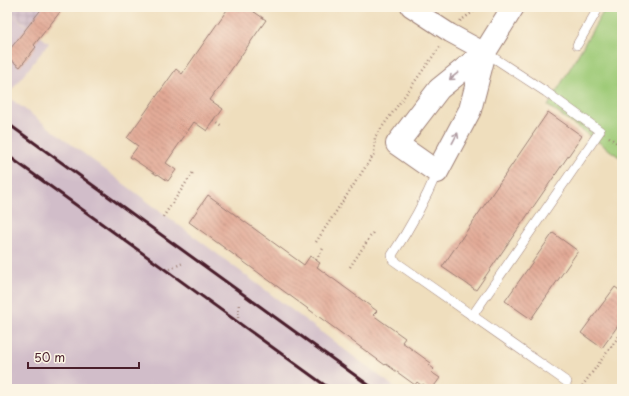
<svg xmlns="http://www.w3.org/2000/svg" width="629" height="396" font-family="'Playpen Sans',sans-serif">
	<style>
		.industrial { fill: url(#industrial-grid) }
		.railway { fill: #d1bdc9 }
		.park { fill: #9fcb78; stroke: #747552 }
		.building { fill: url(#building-back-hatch) }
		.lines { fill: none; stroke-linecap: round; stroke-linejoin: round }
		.lane-casing { stroke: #9c7e74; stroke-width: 10 }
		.street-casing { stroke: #9c7e74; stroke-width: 20 }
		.secondary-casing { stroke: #9c7e74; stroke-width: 24 }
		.path { stroke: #9c7e74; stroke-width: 2.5; stroke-dasharray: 1 3; stroke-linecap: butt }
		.lane { stroke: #fff; stroke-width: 9 }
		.street { stroke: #fff; stroke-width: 18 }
		.secondary { stroke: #fff; stroke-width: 22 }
		.rail { stroke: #4a1f2b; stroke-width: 3 }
		.oneway { stroke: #ae9aa0 }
	</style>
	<defs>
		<pattern id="industrial-grid" width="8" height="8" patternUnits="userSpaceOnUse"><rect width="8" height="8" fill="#d1bdc9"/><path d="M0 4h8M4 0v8" fill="none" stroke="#b5a2ad"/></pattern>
		<pattern id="building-back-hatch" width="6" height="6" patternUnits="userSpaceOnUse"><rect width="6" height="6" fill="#e2a995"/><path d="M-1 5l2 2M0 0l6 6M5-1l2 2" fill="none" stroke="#b9897a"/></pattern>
	</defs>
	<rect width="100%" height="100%" fill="#fcf5e5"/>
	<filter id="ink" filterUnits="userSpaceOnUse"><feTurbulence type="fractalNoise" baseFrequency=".025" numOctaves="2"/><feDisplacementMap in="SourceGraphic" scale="8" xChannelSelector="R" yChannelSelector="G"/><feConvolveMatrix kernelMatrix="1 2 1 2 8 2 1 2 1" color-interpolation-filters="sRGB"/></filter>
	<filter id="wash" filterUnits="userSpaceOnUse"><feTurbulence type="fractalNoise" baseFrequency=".012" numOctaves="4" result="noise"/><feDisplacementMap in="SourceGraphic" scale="16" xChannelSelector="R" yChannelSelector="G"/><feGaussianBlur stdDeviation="0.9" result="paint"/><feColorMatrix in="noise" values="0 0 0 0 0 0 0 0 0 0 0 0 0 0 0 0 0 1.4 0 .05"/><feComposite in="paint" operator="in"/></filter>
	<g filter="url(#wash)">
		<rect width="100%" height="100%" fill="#efdebd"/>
		<polygon class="industrial" points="7,7 43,7 28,26 7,11"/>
		<polygon class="railway" points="7,11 49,43 7,96 397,389 7,389"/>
		<polygon class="park" points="606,7 622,7 622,159 548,106"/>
		<g id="blocks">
			<g class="building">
				<polygon points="43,7 64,7 34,45 36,47 20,67 7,57 7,53"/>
				<polygon points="229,7 247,7 266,20 210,100 223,109 207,131 194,122 166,163 176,170 168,181 158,174 157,175 130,157 138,146 127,138 176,69 182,74"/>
				<polygon points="548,112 582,136 476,290 442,267"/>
				<polygon points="208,195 304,265 310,256 320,263 317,267 377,311 373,315 405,338 402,342 431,363 429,365 434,369 431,372 440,378 432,389 429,389 423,384 422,386 417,382 415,385 386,364 385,365 189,222"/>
				<polygon points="553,233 578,251 531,319 505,301"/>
				<polygon points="615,287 622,292 622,320 602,348 581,333"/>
			</g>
		</g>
	</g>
	<g filter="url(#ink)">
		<use href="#blocks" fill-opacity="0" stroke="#9c7e74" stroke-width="1"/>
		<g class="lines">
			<g class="lane-casing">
				<g id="lane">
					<polyline points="577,45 599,7"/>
					<path d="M437,172C425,201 410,228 392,255L393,260L567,382"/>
					<polyline points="472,316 600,131 546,92 485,52"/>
				</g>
			</g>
			<g class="street-casing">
				<polyline id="street" points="410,7 450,33 485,52"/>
			</g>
			<g class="secondary-casing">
				<polyline id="secondary" points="485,52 470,110 437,172 397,144 439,89 485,52 513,7"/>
			</g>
			<g class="path">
				<polyline points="254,12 257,7"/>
				<polyline points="460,21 480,7"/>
				<polyline points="214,121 223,127"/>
				<polyline points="609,137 622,147"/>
				<polyline points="163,217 194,171"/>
				<polyline points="316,242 374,154 375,137 441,45"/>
				<polyline points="316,260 324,247"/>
				<polyline points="350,267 374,231"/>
				<polyline points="170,269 183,263"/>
				<polyline points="238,318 239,303"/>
				<polyline points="580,389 622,332"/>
			</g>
			<use href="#lane" class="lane"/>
			<use href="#street" class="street"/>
			<use href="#secondary" class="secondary"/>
			<g class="rail">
				<polyline points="7,123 374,389"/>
				<polyline points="7,155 330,389"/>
			</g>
		</g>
		<defs><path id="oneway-shaft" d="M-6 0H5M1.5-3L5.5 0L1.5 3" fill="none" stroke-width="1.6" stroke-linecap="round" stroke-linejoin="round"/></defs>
		<g class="oneway">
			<use href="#oneway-shaft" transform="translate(454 76) rotate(141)"/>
			<use href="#oneway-shaft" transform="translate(455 138) rotate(-62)"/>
		</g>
	</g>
	<rect width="629" height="396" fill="none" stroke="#fcf5e5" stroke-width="24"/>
	<path d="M28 362v6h111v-6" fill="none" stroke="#4a1f2b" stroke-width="2"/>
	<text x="34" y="362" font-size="12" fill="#4a1f2b" stroke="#fcf5e5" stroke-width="3" paint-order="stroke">50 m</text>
</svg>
